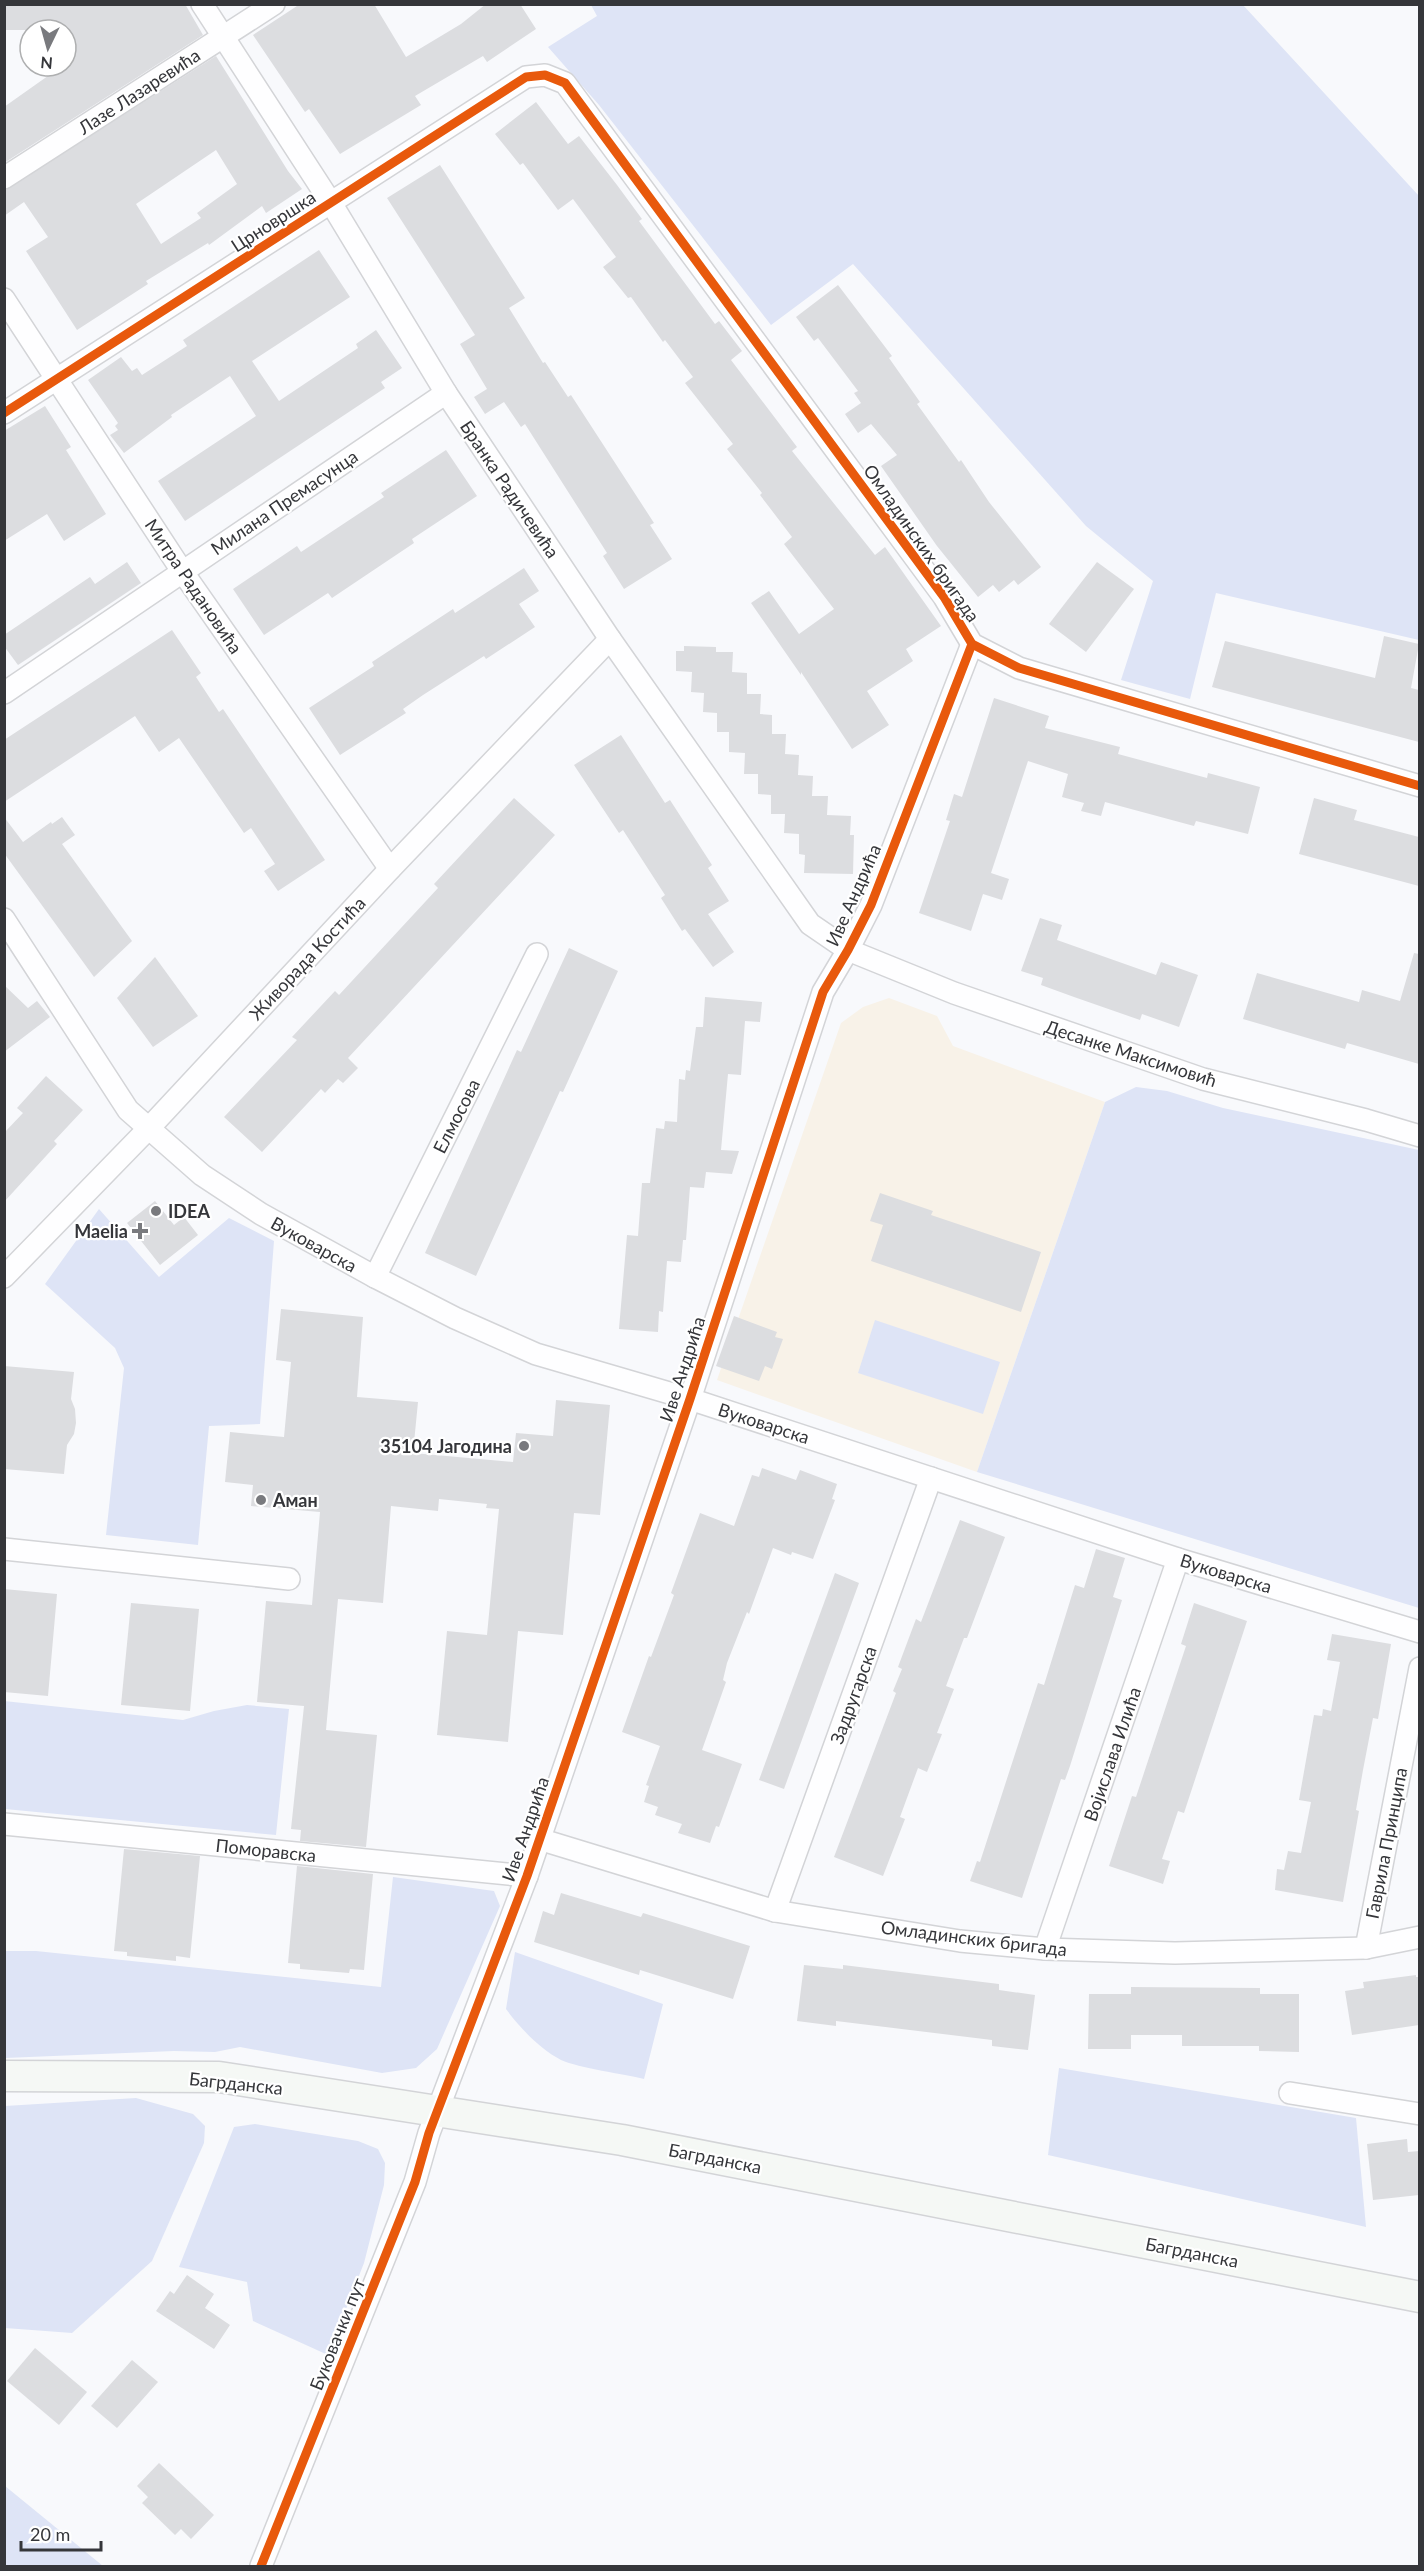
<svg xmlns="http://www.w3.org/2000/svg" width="1424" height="2571" font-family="Lato,sans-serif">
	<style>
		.education { fill: #f8f2e8 }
		.green { fill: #dee4f6 }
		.building { fill: #dcdde0; fill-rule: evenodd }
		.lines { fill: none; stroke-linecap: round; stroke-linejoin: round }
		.minor-casing { stroke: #d3d4d7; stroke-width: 24 }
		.secondary-casing { stroke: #d3d4d7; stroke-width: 33 }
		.minor { stroke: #fefeff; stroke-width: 21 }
		.secondary { stroke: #f5f8f5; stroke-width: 30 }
		.cycleway-casing { stroke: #fff; stroke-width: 13 }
		.cycleway { stroke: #e8590c; stroke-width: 9 }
		.poi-dot { fill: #797a7e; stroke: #fff; stroke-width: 2 }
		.labels { text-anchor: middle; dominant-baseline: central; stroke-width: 4.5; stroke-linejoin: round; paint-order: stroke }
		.street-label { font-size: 18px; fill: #35363a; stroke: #fff }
		.poi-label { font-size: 18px; font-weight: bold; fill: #35363a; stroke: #fff; text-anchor: start }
	</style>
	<rect width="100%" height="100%" fill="#f8f9fc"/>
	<polygon class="education" points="889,998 937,1016 953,1046 1105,1102 977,1472 717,1380 841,1023 863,1007"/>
	<g class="green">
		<polygon points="591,5 1243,5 1419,196 1419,640 1216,593 1190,699 1121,680 1153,581 1086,526 853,264 771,325 599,105 548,47 597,16"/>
		<polygon points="1136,1087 1167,1091 1223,1108 1419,1150 1419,1608 977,1472 1105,1102"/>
		<polygon points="99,1209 159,1277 229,1218 274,1241 260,1424 209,1426 198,1545 106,1535 124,1368 115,1348 45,1284"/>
		<polygon points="875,1320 1000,1362 983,1414 858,1373"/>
		<polygon points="4,1701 183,1720 214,1711 247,1705 289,1709 276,1835 5,1809"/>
		<polygon points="393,1877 494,1891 500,1906 437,2049 416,2068 382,2073 240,2047 215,2052 174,2051 5,2058 5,1951 36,1951 381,1987"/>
		<path d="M515,1952L663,2004L644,2079C624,2074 579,2068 561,2060C540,2049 520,2028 506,2009Z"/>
		<polygon points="1059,2068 1356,2118 1366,2227 1048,2155"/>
		<polygon points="136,2098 193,2114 205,2126 204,2143 152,2261 72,2333 5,2328 5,2106"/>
		<polygon points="255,2124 358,2141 378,2149 385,2163 384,2185 364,2263 328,2355 253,2321 247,2282 179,2267 234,2127"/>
		<polygon points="5,2441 5,2486 103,2566 7,2566 5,2564"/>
	</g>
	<g class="building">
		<polygon points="4,4 185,4 203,35 4,163 4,107 62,66 66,66 66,30 4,30"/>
		<polygon points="300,4 374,4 406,57 461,24 486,4 520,4 536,29 487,62 483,56 415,96 421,105 340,154 309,109 305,112 253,35"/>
		<path d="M216,56L288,171L302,189L266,213L262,206L209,245L208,243L146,281L148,284L77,330L26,251L48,237L24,202L4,216V191ZM216,150L237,184L197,213L201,218L161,244L136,204Z"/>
		<polygon points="536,102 568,144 579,136 617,185 642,219 639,221 715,324 719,321 742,351 731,360 797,447 792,451 875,555 885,547 941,626 906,649 913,661 867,691 889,725 852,749 801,672 801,675 751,603 769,591 799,634 834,609 784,544 792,537 760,495 762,493 727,449 733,444 685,383 693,377 665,340 663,342 631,297 628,298 603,267 616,257 573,199 558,210 523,163 520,165 495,134"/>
		<polygon points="440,165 525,298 509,308 543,363 545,362 568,397 571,395 654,523 650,525 672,559 624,589 603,556 607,553 525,424 521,427 504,402 485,414 474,397 487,389 460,344 475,335 387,198"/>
		<polygon points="319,250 350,297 252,361 279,401 358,348 356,344 376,330 402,368 381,382 385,388 185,521 158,481 256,416 230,376 171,415 172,417 124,453 110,435 118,430 115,426 118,423 88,380 121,357 132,371 137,368 142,375 187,346 183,340"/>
		<polygon points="838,285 892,356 889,358 920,402 917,404 959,462 961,460 989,502 1041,567 1018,585 1014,580 999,592 993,585 978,597 937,546 881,466 897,455 871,424 858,433 845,414 861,403 854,393 858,391 818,338 814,341 796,317"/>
		<polygon points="45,406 71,447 66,450 106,514 64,541 47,514 4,541 4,431"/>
		<polygon points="446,450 477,496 412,539 414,543 332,598 328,593 264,635 233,589 297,546 301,552 384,497 381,493"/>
		<polygon points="127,562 141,583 18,665 4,646 4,635 90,577 95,584"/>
		<polygon points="1097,562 1134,589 1086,652 1049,624"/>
		<polygon points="524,568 539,591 519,604 535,627 486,659 484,656 423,695 403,709 406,713 340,755 309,708 374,666 372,662 453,609 455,613"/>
		<polygon points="172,630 201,673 196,677 219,712 223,709 325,860 278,891 264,871 275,864 251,828 244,833 179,738 159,752 135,716 4,802 4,740"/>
		<polygon points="1384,636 1419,644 1411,688 1419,690 1419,742 1212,687 1225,641 1375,678"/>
		<polygon points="684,646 716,647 716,652 733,652 732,672 747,673 747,694 761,694 760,714 772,715 772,734 786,734 785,754 799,755 798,775 813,776 812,796 828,796 827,815 851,816 850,835 854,835 853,874 804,873 805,855 799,854 799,834 784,833 785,814 771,814 771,795 758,794 758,774 744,774 745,753 729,752 729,732 717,732 717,713 703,712 704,693 691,692 692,672 676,671 676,651 684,651"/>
		<polygon points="994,698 1049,716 1045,728 1120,747 1118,754 1207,778 1208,773 1260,787 1248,834 1196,821 1194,826 1105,802 1101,816 1081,811 1084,803 1062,797 1068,774 1028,761 991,873 1009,879 1002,900 983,894 971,931 919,913 950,821 946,820 954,794 962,797"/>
		<polygon points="621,735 665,803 670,800 712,865 708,868 729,901 708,914 734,952 713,967 685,929 682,931 661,898 665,895 623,830 619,833 574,765"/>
		<polygon points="514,798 555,835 348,1058 358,1068 343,1083 338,1079 325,1093 321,1089 262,1152 224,1117 297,1040 292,1037 306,1022 335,991 339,995 438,888 434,884"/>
		<polygon points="1314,798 1357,810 1354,820 1419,837 1419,886 1299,854"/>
		<polygon points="4,817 23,842 51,822 52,824 62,817 75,835 62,844 132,941 94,977 4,853"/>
		<polygon points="1040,918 1062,925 1057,940 1156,975 1161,962 1198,975 1179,1027 1142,1014 1140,1020 1074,997 1041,985 1043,978 1021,971"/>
		<polygon points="569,948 618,971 563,1092 560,1091 476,1276 425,1253 517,1050 521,1052"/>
		<polygon points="1414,953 1419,954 1419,1064 1347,1043 1345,1049 1243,1019 1257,973 1359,1002 1362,990 1400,1001"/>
		<polygon points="155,957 198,1016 153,1047 117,998"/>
		<polygon points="4,985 28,1008 37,1001 50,1017 4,1052"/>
		<polygon points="705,997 762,1002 760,1022 745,1021 741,1075 728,1074 721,1150 739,1151 732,1174 706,1172 704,1188 690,1187 686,1240 683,1240 681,1262 667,1261 663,1312 659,1311 658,1332 619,1329 627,1235 638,1236 642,1183 650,1183 656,1128 664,1129 665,1121 677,1122 679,1079 685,1080 686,1070 690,1071 696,1027 703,1027"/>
		<polygon points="46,1076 83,1110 54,1141 57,1144 4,1202 4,1133 23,1113 17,1108"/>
		<polygon points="880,1193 933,1211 931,1215 1041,1252 1021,1312 871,1261 883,1225 870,1221"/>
		<polygon points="155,1201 174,1225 184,1217 198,1235 160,1265 127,1223"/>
		<polygon points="281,1309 363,1317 357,1397 418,1402 413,1453 513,1462 516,1433 553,1436 556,1400 610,1405 600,1515 574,1513 563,1635 518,1631 508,1742 437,1735 447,1631 487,1635 499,1509 486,1508 487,1504 439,1499 438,1511 391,1506 383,1603 338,1599 326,1730 377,1735 366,1847 300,1841 301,1830 291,1829 304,1706 257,1702 266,1601 312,1605 320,1512 251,1506 253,1485 225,1482 230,1432 284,1437 291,1362 276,1360"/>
		<polygon points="734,1316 777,1332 775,1337 783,1339 772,1369 765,1366 759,1381 716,1366"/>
		<polygon points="4,1366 74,1372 71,1399 75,1409 76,1423 74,1434 67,1445 64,1474 4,1469"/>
		<polygon points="762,1468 796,1480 800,1470 837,1484 832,1499 835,1500 813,1559 792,1552 791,1555 773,1548 749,1614 747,1612 727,1663 723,1680 726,1682 702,1750 742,1764 719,1827 716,1826 710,1843 678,1833 682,1824 655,1815 658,1807 644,1802 649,1786 646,1785 660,1746 622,1732 649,1656 651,1657 674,1595 671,1593 700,1513 734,1526 752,1475 759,1477"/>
		<polygon points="960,1520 1005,1537 967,1638 964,1638 946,1686 954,1689 937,1733 942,1734 927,1772 918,1768 900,1817 905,1819 883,1876 834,1857 896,1693 893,1691 902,1669 898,1667 916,1619 921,1622"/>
		<polygon points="1096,1549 1125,1558 1113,1597 1122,1600 1070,1766 1065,1780 1061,1779 1022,1898 970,1881 977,1861 980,1862 1038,1683 1044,1685 1075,1585 1084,1588"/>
		<polygon points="835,1573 859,1583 784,1789 759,1780"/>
		<polygon points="4,1589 57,1594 48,1696 4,1692"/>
		<polygon points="131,1603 199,1609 190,1711 121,1705"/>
		<polygon points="1194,1603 1247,1621 1184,1813 1178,1811 1162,1859 1170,1861 1163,1884 1109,1866 1132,1796 1136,1797 1186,1646 1181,1644"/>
		<polygon points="1332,1634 1391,1644 1378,1719 1373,1718 1363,1770 1356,1810 1359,1811 1343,1902 1275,1890 1277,1869 1284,1870 1288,1851 1301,1853 1311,1802 1299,1800 1314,1715 1322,1716 1323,1709 1331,1711 1340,1662 1327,1660"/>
		<polygon points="124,1849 200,1856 190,1958 176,1956 176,1961 127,1956 127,1952 114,1951"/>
		<polygon points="297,1866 373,1874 364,1970 350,1969 349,1973 300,1969 300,1964 288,1963"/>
		<polygon points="561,1893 641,1917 643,1913 750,1946 733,1999 640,1970 639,1975 534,1942 543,1911 554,1915"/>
		<polygon points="804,1965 843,1969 843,1965 999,1984 999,1990 1035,1995 1028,2050 992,2046 992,2040 836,2021 836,2026 797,2021"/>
		<polygon points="1416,1975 1416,1977 1419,1977 1419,2025 1352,2035 1345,1991 1364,1988 1363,1982"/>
		<polygon points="1131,1987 1260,1988 1260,1994 1299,1994 1299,2052 1259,2051 1259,2046 1182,2046 1182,2035 1131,2035 1131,2049 1088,2049 1089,1994 1131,1994"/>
		<polygon points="1407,2139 1408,2152 1419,2151 1419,2195 1373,2200 1367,2144"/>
		<polygon points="187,2275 214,2294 205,2308 230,2325 214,2349 156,2311 170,2291 174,2294"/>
		<polygon points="35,2348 87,2392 59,2425 7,2381"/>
		<polygon points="132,2360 158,2382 117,2428 91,2406"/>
		<polygon points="159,2463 214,2515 191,2539 181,2529 175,2535 142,2503 148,2497 137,2486"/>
	</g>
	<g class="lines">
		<g class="minor-casing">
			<g id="minor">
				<polyline points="202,4 331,203 446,393 610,639 810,924 848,950 954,993 1203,1079 1366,1120 1420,1136"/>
				<polyline points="4,178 274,4"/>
				<polyline points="4,299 182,571 390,869"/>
				<polyline points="4,413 526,77 545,75 565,83 944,597 972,644 1019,668 1420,786"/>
				<polyline points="4,693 446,393"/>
				<polyline points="4,919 128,1110 202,1175 261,1214 375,1277 455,1318 536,1354 690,1399 1178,1559 1420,1632"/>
				<polyline points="4,1277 150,1127 390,869 610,639"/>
				<polyline points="375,1277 537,954"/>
				<polyline points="4,1549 289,1579"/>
				<polyline points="4,1824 527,1876"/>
				<polyline points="539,1839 775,1911 960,1941 1045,1949 1175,1953 1366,1948 1420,1937"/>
				<polyline points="775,1911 931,1478"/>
				<polyline points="1366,1948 1420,1668"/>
				<polyline points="1045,1949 1178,1559"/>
				<polyline points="1290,2093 1420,2114"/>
				<polyline points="261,2566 415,2182 429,2133 527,1876 690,1399 823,992 848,950 871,905 972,644"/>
			</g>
		</g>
		<g class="secondary-casing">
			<polyline id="secondary" points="4,2076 219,2077 622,2140 1420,2297"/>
		</g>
		<use href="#minor" class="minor"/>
		<use href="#secondary" class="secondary"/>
		<g class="cycleway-casing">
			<g id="cycleway">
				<polyline points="4,413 526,77 545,75 565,83 944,597 972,644 1019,668 1420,786"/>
				<polyline points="261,2566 415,2182 429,2133 527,1876 690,1399 823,992 848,950 871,905 972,644"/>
			</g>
		</g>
		<use href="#cycleway" class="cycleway"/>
	</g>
	<g class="poi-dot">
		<circle cx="156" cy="1211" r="6"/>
		<path d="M137 1222h6v6h6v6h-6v6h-6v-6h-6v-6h6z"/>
		<circle cx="524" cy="1446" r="6"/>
		<circle cx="261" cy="1500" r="6"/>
	</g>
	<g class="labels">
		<g class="street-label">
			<text transform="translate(139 91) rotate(-33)">Лазе Лазаревића</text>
			<text transform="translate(273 221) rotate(-33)">Црновршка</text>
			<text transform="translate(510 489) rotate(56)">Бранка Радичевића</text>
			<text transform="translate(284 502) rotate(-34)">Милана Премасунца</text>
			<text transform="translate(922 543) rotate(55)">Омладинских бригада</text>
			<text transform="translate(194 586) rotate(56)">Митра Радановића</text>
			<text transform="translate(853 895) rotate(-66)">Иве Андрића</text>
			<text transform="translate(307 958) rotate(-47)">Живорада Костића</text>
			<text transform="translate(1131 1053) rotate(18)">Десанке Максимовић</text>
			<text transform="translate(456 1116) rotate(-63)">Елмосова</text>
			<text transform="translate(314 1244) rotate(29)">Вуковарска</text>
			<text transform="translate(682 1369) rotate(-72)">Иве Андрића</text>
			<text transform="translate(764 1423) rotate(18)">Вуковарска</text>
			<text transform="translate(1226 1573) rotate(17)">Вуковарска</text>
			<text transform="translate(853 1695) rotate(-70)">Задругарска</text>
			<text transform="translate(1112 1754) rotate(-71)">Војислава Илића</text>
			<text transform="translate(525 1829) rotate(-71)">Иве Андрића</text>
			<text transform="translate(1386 1843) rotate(-79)">Гаврила Принципа</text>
			<text transform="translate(266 1850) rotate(6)">Поморавска</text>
			<text transform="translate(974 1938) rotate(7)">Омладинских бригада</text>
			<text transform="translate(236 2083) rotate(6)">Багрданска</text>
			<text transform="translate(715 2158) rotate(11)">Багрданска</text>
			<text transform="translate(1192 2252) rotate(11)">Багрданска</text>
			<text transform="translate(337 2334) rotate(-68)">Буковачки пут</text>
		</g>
		<g class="poi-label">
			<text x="168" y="1211">IDEA</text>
			<text x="128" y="1231" text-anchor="end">Maelia</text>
			<text x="512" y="1446" text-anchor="end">35104 Јагодина</text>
			<text x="273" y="1500">Аман</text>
		</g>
	</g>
	<rect width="1424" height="2571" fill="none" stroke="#35363a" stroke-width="12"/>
	<g transform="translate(48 48) rotate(185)"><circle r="28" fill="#ffffff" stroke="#aeafb0" stroke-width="1.5"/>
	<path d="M0-4.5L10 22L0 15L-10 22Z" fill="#797a7e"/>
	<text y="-9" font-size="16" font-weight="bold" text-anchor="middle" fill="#35363a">N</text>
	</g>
	<path d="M21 2541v9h80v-9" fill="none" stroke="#35363a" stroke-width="3"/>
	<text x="30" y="2541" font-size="18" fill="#35363a" stroke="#ffffff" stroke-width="4.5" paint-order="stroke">20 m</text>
</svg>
